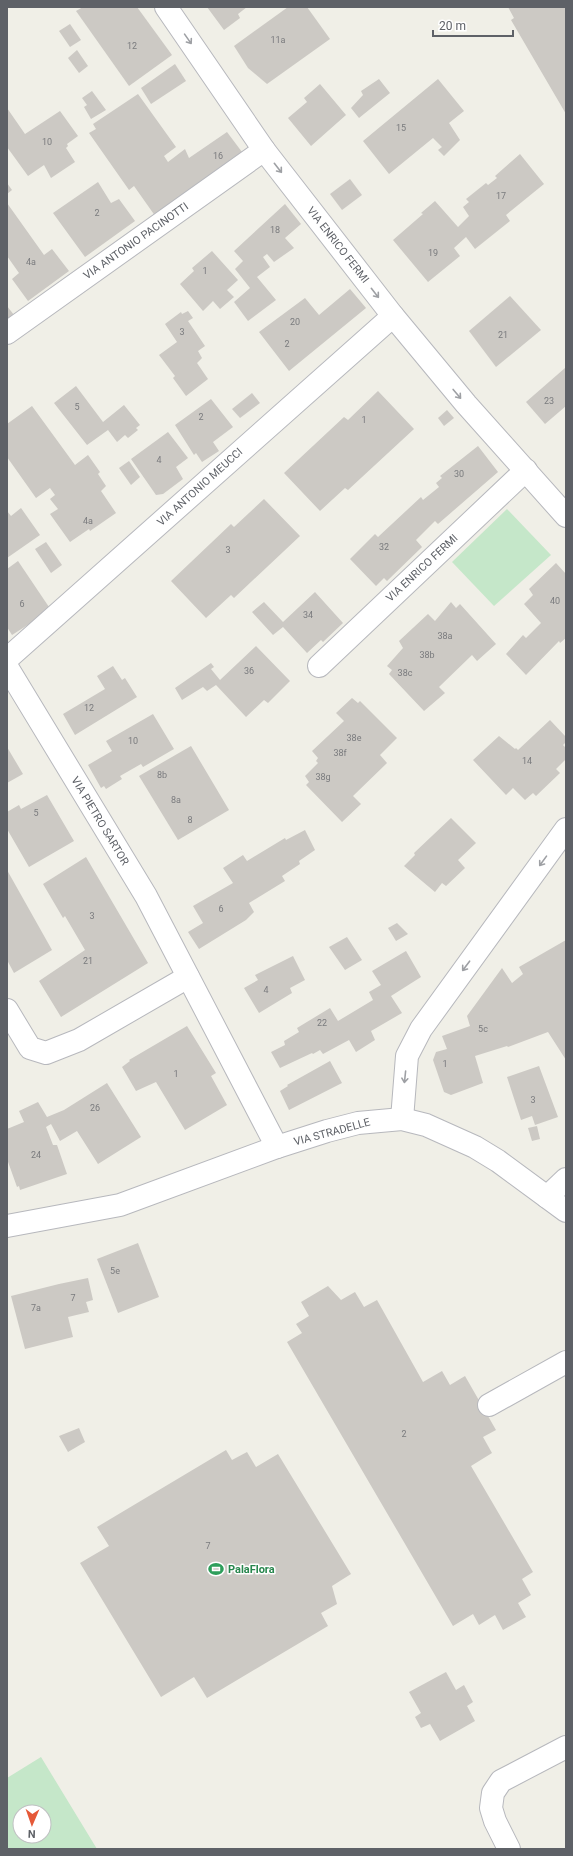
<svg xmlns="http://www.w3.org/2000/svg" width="573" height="1856" font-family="Roboto,sans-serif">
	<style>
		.green { fill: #c5e7c9; fill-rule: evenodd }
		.building { fill: #ccc9c4 }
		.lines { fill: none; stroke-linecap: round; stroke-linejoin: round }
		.pedestrian-casing { stroke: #b7b8bd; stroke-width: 24 }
		.minor-casing { stroke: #b7b8bd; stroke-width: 24 }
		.pedestrian { stroke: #fff; stroke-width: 22 }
		.minor { stroke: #fff; stroke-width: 22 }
		.oneway { stroke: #9ea0a4 }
		.labels { text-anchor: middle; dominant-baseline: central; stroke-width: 3; stroke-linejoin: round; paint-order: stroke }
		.number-label { font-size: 9px; fill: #7a7b7e }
		.street-label { font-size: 11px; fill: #5e6167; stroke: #fff }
		.leisure-label { font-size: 11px; font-weight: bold; fill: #27864d; stroke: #fff; text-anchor: start }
	</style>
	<rect width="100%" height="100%" fill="#f0efe7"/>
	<g class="green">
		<polygon points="507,509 551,555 494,606 452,562"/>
		<path d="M41,1757L97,1849H8L7,1778ZM20,1812H44V1836H20Z"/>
	</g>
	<g class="building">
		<polygon points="83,7 137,7 172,55 129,86 76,11"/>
		<polygon points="207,7 247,7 238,14 240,18 224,30"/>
		<polygon points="288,7 307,7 330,39 267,84 248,68 234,46"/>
		<polygon points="508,7 566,7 566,114 511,20 514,18"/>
		<polygon points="70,24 81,40 70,47 59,31"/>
		<polygon points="77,50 88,66 79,73 68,58"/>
		<polygon points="175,64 186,81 151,104 141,88"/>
		<polygon points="379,79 390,93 359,118 351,108 363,95 361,91"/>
		<polygon points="438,79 464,111 449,123 460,140 444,156 438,150 442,147 433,138 389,174 363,141"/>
		<polygon points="320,84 346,115 311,146 288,118 307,102 304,98"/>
		<polygon points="92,91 106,110 91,119 84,107 87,105 82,98"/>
		<polygon points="138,94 176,147 164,156 168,162 185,149 189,158 227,132 242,152 230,160 235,166 158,220 134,186 129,190 89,133 96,129 93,124"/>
		<polygon points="7,108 25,134 60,111 78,136 67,144 68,146 66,148 75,162 51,178 44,165 28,176 7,147"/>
		<polygon points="520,154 544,184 506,215 510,221 475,249 466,237 454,248 460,256 428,282 393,240 423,214 421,213 435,201 458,227 469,216 463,207 469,202 466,199 486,183 488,185 497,178 495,176"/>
		<polygon points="350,179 362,195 342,210 330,194"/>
		<polygon points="98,182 111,203 119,199 135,221 85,257 53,213"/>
		<polygon points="7,183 12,190 7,194"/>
		<polygon points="7,203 44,255 52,249 69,271 28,301 12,279 19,273 7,256"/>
		<polygon points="285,204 301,224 285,238 294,248 274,262 267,254 263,257 270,267 257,277 276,300 248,321 234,302 250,288 235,269 243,261 234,251"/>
		<polygon points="212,251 238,280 227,290 234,297 220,309 213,301 203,311 180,284 194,271 192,268"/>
		<polygon points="350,289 366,308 289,371 259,332 305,298 319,315"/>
		<polygon points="510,296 541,330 496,367 469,331"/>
		<polygon points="7,306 14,315 7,320"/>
		<polygon points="188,311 193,318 188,321 205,346 198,351 202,358 197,363 208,379 186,396 173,378 175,376 159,355 177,342 165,324 181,312 182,314"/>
		<polygon points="565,368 566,406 545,424 526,402"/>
		<polygon points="76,386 103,422 124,405 140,425 136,428 138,430 128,438 125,435 117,442 108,430 87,445 54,403"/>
		<polygon points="378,391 414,429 348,490 345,488 320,511 284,473 344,417 348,420"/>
		<polygon points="252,393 260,403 240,418 232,409"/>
		<polygon points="211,399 233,427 213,442 219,451 202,462 196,453 194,455 175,425"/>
		<polygon points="32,406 75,465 88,455 100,472 98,474 106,486 101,491 116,513 90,531 89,529 70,542 50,514 58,509 50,499 55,495 50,488 36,498 7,457 7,424"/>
		<polygon points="447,410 454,418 444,426 438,418"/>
		<polygon points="168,432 188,458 176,467 183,479 163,494 156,495 131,459"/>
		<polygon points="478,446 498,472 438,524 435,521 416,540 422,547 387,581 384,578 376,586 350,559 375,534 378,537 421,497 423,500 439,487 436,483 442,478 440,476"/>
		<polygon points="129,461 140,477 131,485 119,468"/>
		<polygon points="264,499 300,536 234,598 231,595 206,618 171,581 231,524 234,527"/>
		<polygon points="21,508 40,535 7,558 7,511 11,516"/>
		<polygon points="46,542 62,565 51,573 35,549"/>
		<polygon points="18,561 51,610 12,635 7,627 7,569"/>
		<polygon points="556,563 566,574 566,638 560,643 559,641 526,675 506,654 523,635 526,638 541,623 524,604 533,595 529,589"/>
		<polygon points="315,592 343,623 323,642 321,640 307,653 283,627 273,635 252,612 264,602 283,622"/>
		<polygon points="451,602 456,608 460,604 496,644 477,661 472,655 439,687 445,693 424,711 389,674 392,670 387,666 403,648 399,641 428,614 435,621"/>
		<polygon points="256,646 290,681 268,703 264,700 246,717 216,685 207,691 203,687 182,700 175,688 211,663 214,667 211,669 220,680"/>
		<polygon points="113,666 122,680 125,678 137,697 75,735 63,714 105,689 97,676"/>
		<polygon points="352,698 358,703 360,701 397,738 380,755 387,763 353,796 361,804 342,822 306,785 309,782 305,776 318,763 316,761 318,758 312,751 344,721 336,713"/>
		<polygon points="153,714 174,749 143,767 141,764 120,776 122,779 106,789 104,786 101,788 88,765 112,751 106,741"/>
		<polygon points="550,720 566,737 566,742 563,745 566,748 566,759 556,769 560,773 536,796 533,793 525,800 513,788 506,795 473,760 499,736 515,749 516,748 518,750"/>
		<polygon points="191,746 229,810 178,840 139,776"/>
		<polygon points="7,747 23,774 7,783"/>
		<polygon points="47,795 74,841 29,867 7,829 7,812 19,805 21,809"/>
		<polygon points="451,818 476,843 458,860 465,868 446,886 442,883 435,892 404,866 415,855 414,853"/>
		<polygon points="305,830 315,850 299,861 300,864 282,876 285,881 249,903 254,912 246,920 199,949 188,932 203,923 193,906 233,883 223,868 243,855 247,861 285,838 286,840"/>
		<polygon points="86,857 148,963 61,1017 39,981 85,950 65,916 63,918 43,884"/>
		<polygon points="7,870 52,950 14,973 7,960"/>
		<polygon points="397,923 408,934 396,941 388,928"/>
		<polygon points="347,937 362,960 345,970 329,947"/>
		<polygon points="566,940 566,1060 548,1032 508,1047 507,1046 475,1056 483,1083 451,1095 444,1092 433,1060 436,1052 447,1049 442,1036 470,1026 467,1016 502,968 512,983 523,974 519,967"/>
		<polygon points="406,951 421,977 391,996 402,1013 371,1031 375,1040 356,1052 349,1040 323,1054 320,1050 313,1054 312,1053 280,1068 271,1052 285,1045 284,1041 299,1032 297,1028 330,1008 338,1021 373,1000 369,992 381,985 372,971"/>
		<polygon points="293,956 305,980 290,988 292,993 259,1013 244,988 258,980 255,975"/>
		<polygon points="187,1026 216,1073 211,1076 227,1105 185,1130 156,1082 136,1091 122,1067 130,1061 129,1060"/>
		<polygon points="330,1061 342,1083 289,1110 280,1091 288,1086 287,1085"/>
		<polygon points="539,1066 558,1117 535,1125 532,1116 521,1120 507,1077"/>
		<polygon points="107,1083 141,1137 98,1164 77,1131 60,1141 51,1124 46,1127 53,1145 57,1145 67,1174 20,1190 19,1186 17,1187 7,1159 7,1129 24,1122 19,1111 38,1102 47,1117 64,1110"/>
		<polygon points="537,1126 540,1139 532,1141 528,1128"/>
		<polygon points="138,1243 159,1297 118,1313 97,1259"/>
		<polygon points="88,1278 93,1300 86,1302 89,1312 68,1317 73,1337 25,1349 11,1296 59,1284"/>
		<polygon points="328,1286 341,1300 355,1292 364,1307 377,1300 423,1382 442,1371 450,1385 465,1376 496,1430 483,1437 492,1453 471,1466 533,1572 522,1579 531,1595 518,1603 526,1617 503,1630 495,1615 479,1625 473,1614 453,1626 287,1342 302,1333 296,1324 309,1316 301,1302"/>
		<polygon points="79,1428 85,1442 68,1452 59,1436"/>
		<polygon points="226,1450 232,1460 247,1452 256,1467 278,1454 351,1574 332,1586 337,1604 321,1613 328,1626 207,1698 194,1677 161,1697 80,1563 109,1546 97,1527"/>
		<polygon points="446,1672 456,1690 464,1685 473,1702 467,1706 475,1721 440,1741 430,1724 421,1728 415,1717 421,1713 409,1692"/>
	</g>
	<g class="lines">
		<g class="pedestrian-casing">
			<polyline id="pedestrian" points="489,1405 566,1362"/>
		</g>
		<g class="minor-casing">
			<g id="minor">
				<polyline points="166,7 264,150 393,316 466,404 566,516"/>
				<polyline points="7,333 264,150"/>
				<polyline points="7,659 393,316"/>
				<polyline points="319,666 526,470"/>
				<polyline points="7,667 146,896 277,1147"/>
				<polyline points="7,1010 30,1048 46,1053 79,1040 188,977"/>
				<polyline points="402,1119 407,1056 421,1029 566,829"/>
				<polyline points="547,1197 566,1179"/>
				<polyline points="7,1226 120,1205 277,1147 327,1131 358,1123 402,1119 426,1125 475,1147 498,1161 566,1211"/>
				<polyline points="509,1849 495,1821 491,1808 493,1793 501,1781 566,1747"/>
			</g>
		</g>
		<use href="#pedestrian" class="pedestrian"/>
		<use href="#minor" class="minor"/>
	</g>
	<defs><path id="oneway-shaft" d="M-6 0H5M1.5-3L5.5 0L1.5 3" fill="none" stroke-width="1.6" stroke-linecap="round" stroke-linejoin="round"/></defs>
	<g class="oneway">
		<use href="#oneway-shaft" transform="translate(188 39) rotate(55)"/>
		<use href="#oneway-shaft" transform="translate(278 168) rotate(52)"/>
		<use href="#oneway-shaft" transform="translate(375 293) rotate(52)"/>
		<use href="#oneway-shaft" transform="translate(457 394) rotate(50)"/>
		<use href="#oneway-shaft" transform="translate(543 861) rotate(126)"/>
		<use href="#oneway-shaft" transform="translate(466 966) rotate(127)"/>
		<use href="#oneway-shaft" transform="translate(405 1077) rotate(96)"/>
	</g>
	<defs>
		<g id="stadium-bare" transform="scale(1.2)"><path d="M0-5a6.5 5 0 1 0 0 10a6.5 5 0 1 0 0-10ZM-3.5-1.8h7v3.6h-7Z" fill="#2e9e5b" stroke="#fff" stroke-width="2.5" paint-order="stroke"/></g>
	</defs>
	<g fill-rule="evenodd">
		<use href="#stadium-bare" x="216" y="1569"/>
	</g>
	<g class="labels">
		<g class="number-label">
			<text x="278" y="40">11a</text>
			<text x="132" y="46">12</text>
			<text x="401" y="128">15</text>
			<text x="47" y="142">10</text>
			<text x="218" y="156">16</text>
			<text x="501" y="196">17</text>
			<text x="97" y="213">2</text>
			<text x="275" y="230">18</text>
			<text x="433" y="253">19</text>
			<text x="31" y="262">4a</text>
			<text x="205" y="271">1</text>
			<text x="295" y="322">20</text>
			<text x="182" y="332">3</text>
			<text x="503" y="335">21</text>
			<text x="287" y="344">2</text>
			<text x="549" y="401">23</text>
			<text x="77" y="407">5</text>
			<text x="201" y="417">2</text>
			<text x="364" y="420">1</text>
			<text x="159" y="460">4</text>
			<text x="459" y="474">30</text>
			<text x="88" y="521">4a</text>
			<text x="384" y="547">32</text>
			<text x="228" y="550">3</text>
			<text x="555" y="601">40</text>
			<text x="22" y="604">6</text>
			<text x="308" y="615">34</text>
			<text x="445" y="636">38a</text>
			<text x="427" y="655">38b</text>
			<text x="249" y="671">36</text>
			<text x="405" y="673">38c</text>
			<text x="89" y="708">12</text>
			<text x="354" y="738">38e</text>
			<text x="133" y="741">10</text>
			<text x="340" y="753">38f</text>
			<text x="527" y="761">14</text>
			<text x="162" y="775">8b</text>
			<text x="323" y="777">38g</text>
			<text x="176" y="800">8a</text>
			<text x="36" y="813">5</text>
			<text x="190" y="820">8</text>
			<text x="221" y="909">6</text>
			<text x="92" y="916">3</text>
			<text x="88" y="961">21</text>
			<text x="266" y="990">4</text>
			<text x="322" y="1023">22</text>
			<text x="483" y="1029">5c</text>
			<text x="445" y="1064">1</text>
			<text x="176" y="1074">1</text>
			<text x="533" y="1100">3</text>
			<text x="95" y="1108">26</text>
			<text x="36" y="1155">24</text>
			<text x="115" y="1271">5e</text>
			<text x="73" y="1298">7</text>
			<text x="36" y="1308">7a</text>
			<text x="404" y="1434">2</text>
			<text x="208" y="1546">7</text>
		</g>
		<g class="street-label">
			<text transform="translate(136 241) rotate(-35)">VIA ANTONIO PACINOTTI</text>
			<text transform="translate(338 245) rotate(52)">VIA ENRICO FERMI</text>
			<text transform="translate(200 487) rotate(-42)">VIA ANTONIO MEUCCI</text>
			<text transform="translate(422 568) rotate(-43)">VIA ENRICO FERMI</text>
			<text transform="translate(100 821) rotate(59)">VIA PIETRO SARTOR</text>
			<text transform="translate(332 1132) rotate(-15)">VIA STRADELLE</text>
		</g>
		<g class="leisure-label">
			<text x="228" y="1569">PalaFlora</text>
		</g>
	</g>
	<rect width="573" height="1856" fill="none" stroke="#5e6167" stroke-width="16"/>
	<g transform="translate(32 1824) rotate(182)"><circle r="19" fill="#ffffff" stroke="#bfc0c2"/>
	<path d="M0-3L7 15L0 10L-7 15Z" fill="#e55938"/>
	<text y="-6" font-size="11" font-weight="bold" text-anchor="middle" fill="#5e6167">N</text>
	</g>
	<path d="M433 30v6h80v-6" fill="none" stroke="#5e6167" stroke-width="2"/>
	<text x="439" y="30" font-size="12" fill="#5e6167" stroke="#ffffff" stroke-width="3" paint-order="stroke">20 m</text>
</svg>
